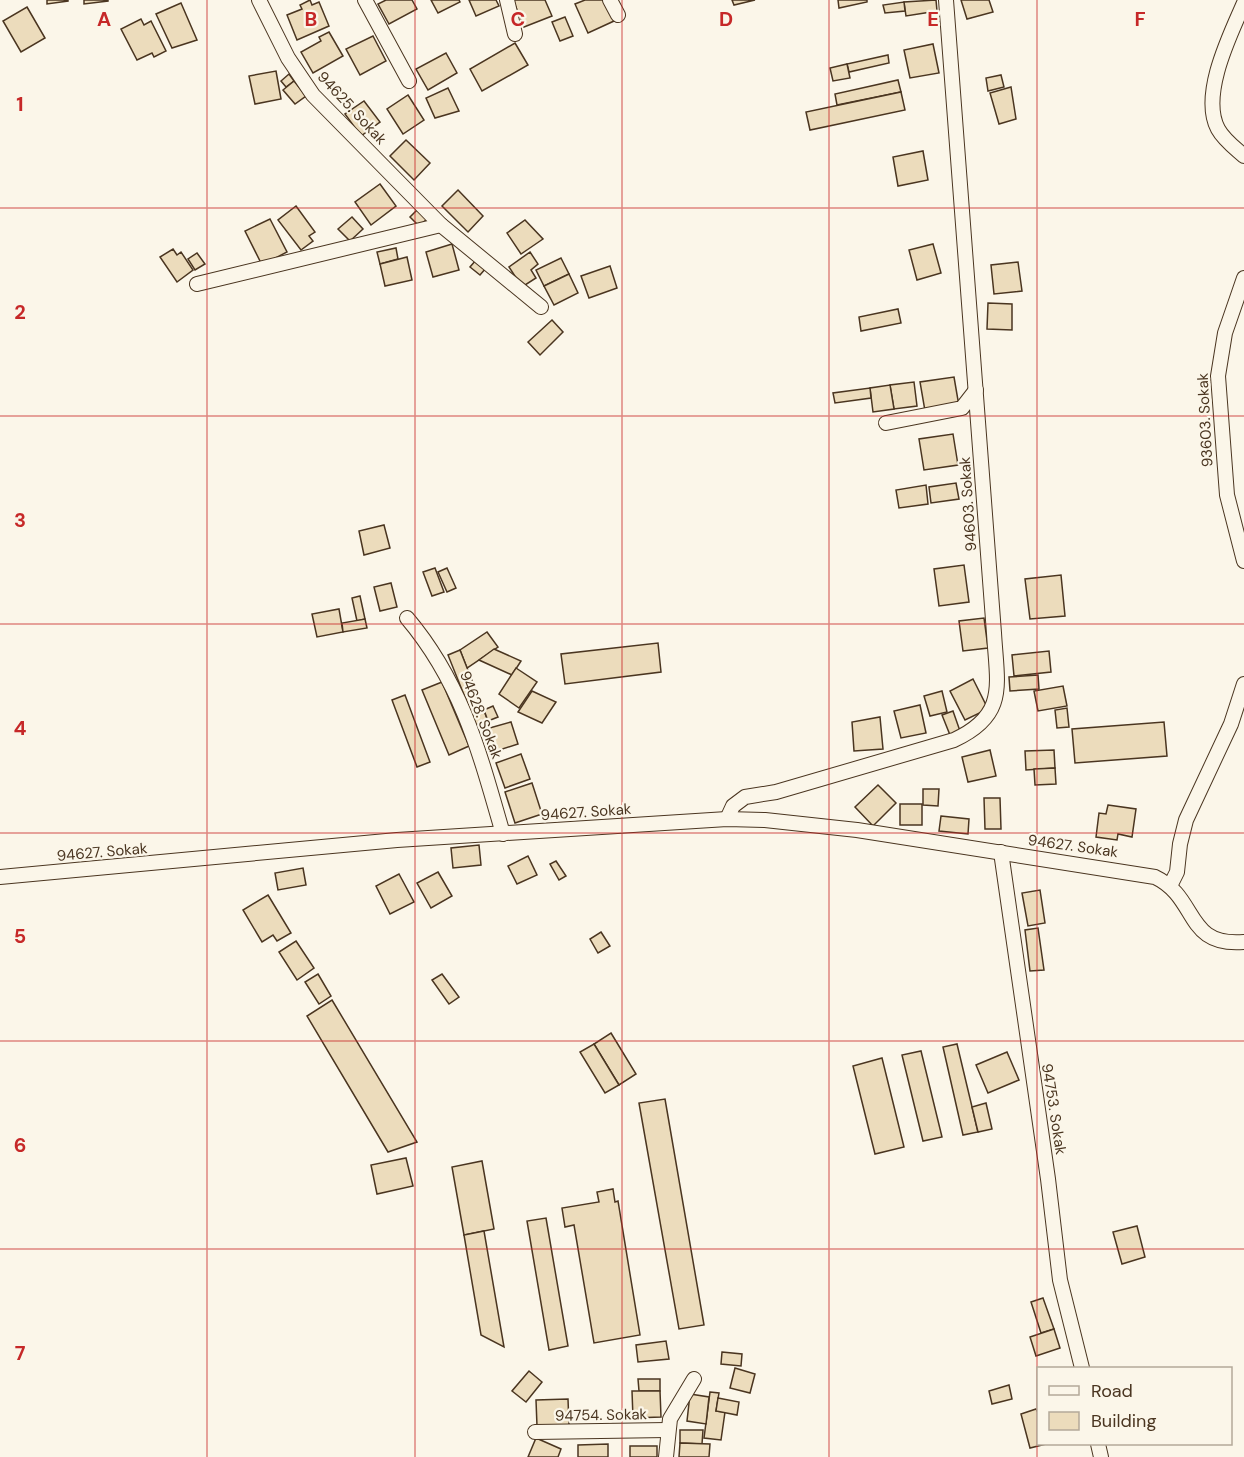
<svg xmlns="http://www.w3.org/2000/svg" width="1244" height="1457" font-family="'DM Sans',sans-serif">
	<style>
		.building { fill: #ecdcbc; stroke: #4a3520; stroke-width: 1.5 }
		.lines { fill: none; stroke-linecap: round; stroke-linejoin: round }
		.minor-casing { stroke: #4a3520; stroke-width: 16 }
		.minor { stroke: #fbf6e9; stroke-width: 14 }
		.grid { fill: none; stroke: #c62828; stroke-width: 1.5; stroke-opacity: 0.55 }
		.labels { text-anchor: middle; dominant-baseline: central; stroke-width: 4.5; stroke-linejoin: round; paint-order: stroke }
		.street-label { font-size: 15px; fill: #4a3520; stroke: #fbf6e9 }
		.grid-label { font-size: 20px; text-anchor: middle; font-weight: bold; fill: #c62828; stroke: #fbf6e9; stroke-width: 4.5; stroke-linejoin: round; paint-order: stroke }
	</style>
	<rect width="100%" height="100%" fill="#fbf6e9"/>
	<g class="building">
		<polygon points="47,0 68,0 68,1 47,4"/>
		<polygon points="84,0 108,0 108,1 84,4"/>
		<polygon points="310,0 312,5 319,2 329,26 297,40 287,15 302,9 300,5"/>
		<polygon points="386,0 412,0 417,9 389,24 378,4"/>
		<polygon points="431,0 459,0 460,2 438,13"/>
		<polygon points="469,0 496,0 499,6 476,16"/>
		<polygon points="513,0 545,0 552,16 524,27"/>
		<polygon points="585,0 605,0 614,21 588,33 575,4"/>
		<polygon points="732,0 755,0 734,5"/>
		<polygon points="838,0 867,0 867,2 839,8"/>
		<polygon points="936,0 937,11 906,16 904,2"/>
		<polygon points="961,0 989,0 993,12 967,19"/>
		<polygon points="904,2 905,11 885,13 883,5"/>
		<polygon points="181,3 197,40 172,48 156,14"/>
		<polygon points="27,7 45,38 21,52 3,21"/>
		<polygon points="565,17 573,36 560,41 552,22"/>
		<polygon points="141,19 144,25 151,21 166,51 154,57 152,53 137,60 121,29"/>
		<polygon points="329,32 343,56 313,73 301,52 321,41 319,37"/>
		<polygon points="373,36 386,61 360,75 346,49"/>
		<polygon points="515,43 528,65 482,91 470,69"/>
		<polygon points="933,44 939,73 910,78 904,50"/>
		<polygon points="446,53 457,73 428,90 416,69"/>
		<polygon points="888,55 889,63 849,72 847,64"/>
		<polygon points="847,64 850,78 833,81 830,68"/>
		<polygon points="276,71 281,99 255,104 249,76"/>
		<polygon points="289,74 294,81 286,87 281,81"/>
		<polygon points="1001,75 1004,87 988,91 986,78"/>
		<polygon points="898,80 901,92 837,105 835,94"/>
		<polygon points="294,81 306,96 295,104 283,90"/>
		<polygon points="1011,87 1016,119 999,124 990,93"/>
		<polygon points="448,88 459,111 435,118 426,98"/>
		<polygon points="901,92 905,110 810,130 806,112"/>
		<polygon points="408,95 424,120 403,134 387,109"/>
		<polygon points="364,101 380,122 361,136 345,114"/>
		<polygon points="406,140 430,163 414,180 390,156"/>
		<polygon points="923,151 928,180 898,186 893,157"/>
		<polygon points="380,184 396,206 371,225 355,202"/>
		<polygon points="458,190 483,216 468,232 442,206"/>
		<polygon points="296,206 315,232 309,236 313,241 301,250 278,220"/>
		<polygon points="417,210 427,219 419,226 410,217"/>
		<polygon points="352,217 363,229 350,241 338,229"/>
		<polygon points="270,219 287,252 262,265 245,231"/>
		<polygon points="525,220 543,239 521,254 507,233"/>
		<polygon points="452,244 459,270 433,277 426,252"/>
		<polygon points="933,244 941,273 917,280 909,250"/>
		<polygon points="396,248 398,259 380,264 377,252"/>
		<polygon points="173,249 177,255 181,252 193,270 177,282 160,257"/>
		<polygon points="530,252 538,264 531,270 536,278 522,287 509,267"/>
		<polygon points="197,253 205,264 195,270 188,259"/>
		<polygon points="407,257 412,280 385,286 380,264"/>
		<polygon points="561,258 569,274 544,286 536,270"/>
		<polygon points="476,260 486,268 480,275 470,267"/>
		<polygon points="1018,262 1022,291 994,294 991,265"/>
		<polygon points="610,266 617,288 589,298 581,276"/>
		<polygon points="569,274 578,293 554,305 544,286"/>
		<polygon points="988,303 1012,304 1012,330 987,329"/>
		<polygon points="898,309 901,323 861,331 859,317"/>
		<polygon points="552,320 563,332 540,355 528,342"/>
		<polygon points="954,377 959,406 925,411 920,382"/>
		<polygon points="914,382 917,406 894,409 890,385"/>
		<polygon points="890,385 894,409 873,412 870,388"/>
		<polygon points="870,388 871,398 835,403 833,393"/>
		<polygon points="953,434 958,465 924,470 919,439"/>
		<polygon points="956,483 959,499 931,503 929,487"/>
		<polygon points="926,485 928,504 899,508 896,490"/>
		<polygon points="384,525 390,548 364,555 359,531"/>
		<polygon points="964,565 969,602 939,606 934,569"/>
		<polygon points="435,568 444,592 432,596 423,572"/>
		<polygon points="447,568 456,588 447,592 438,572"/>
		<polygon points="1061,575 1065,616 1030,619 1025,579"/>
		<polygon points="391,583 397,607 380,611 374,587"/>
		<polygon points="360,596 365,619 357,621 352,598"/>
		<polygon points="339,609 343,632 317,637 312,614"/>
		<polygon points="984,618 988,648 963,651 959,621"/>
		<polygon points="365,619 367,628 343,632 342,623"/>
		<polygon points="487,632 498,647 467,668 460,650"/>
		<polygon points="658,643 661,672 565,684 561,654"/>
		<polygon points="494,649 521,661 512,675 479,660"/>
		<polygon points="460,650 488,721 476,725 448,655"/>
		<polygon points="1049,651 1051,672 1014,676 1012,655"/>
		<polygon points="516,668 537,682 519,708 499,694"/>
		<polygon points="1038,675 1039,689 1010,691 1009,677"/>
		<polygon points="973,679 988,709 965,720 950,691"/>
		<polygon points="442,682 469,746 449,755 422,690"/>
		<polygon points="1063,686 1067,706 1038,711 1034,691"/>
		<polygon points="532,691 556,702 542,723 518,712"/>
		<polygon points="942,691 947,712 930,716 924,696"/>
		<polygon points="405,695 430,762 417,767 392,700"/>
		<polygon points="920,705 926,733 901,738 894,711"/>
		<polygon points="493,706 498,717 488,721 484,710"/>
		<polygon points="1067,708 1069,727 1057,728 1055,710"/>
		<polygon points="953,711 960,731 950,735 942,715"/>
		<polygon points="880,717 883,749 854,751 852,722"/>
		<polygon points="511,722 518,744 493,752 486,729"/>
		<polygon points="1164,722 1167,756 1075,763 1072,729"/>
		<polygon points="990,750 996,776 968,782 962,757"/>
		<polygon points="1054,750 1055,768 1026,770 1025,751"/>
		<polygon points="521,754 530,779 505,788 496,763"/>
		<polygon points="1055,768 1056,784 1035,785 1034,769"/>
		<polygon points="532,783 542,814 515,823 505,792"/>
		<polygon points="878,785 896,803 873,826 855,807"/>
		<polygon points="923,789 939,789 938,806 923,805"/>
		<polygon points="984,798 1000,798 1001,829 985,829"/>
		<rect x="900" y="804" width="22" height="21"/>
		<polygon points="1108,805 1136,809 1132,837 1118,834 1117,840 1096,837 1099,813 1106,814"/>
		<polygon points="941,816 969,819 968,834 939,831"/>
		<polygon points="479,845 481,865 453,868 451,848"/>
		<polygon points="528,856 537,875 517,884 508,866"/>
		<polygon points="556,861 566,876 559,880 550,864"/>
		<polygon points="303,868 306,885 278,890 275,873"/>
		<polygon points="438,872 452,896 431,908 417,883"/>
		<polygon points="399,874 414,902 390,914 376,886"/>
		<polygon points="1040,890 1045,923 1028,926 1022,893"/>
		<polygon points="268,895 291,933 277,941 273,935 262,942 243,910"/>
		<polygon points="1038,928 1044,970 1030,971 1025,930"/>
		<polygon points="601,932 610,946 598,953 590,939"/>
		<polygon points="296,941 314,968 297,980 279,952"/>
		<polygon points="318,974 331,996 319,1004 305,982"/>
		<polygon points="442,974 459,997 449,1004 432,980"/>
		<polygon points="332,1000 417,1142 388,1152 307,1016"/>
		<polygon points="611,1033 636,1074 619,1085 594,1044"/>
		<polygon points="594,1044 619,1085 605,1093 580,1052"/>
		<polygon points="957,1044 978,1132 963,1135 943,1047"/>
		<polygon points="921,1051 942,1137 923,1141 902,1055"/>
		<polygon points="1007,1052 1019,1080 988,1093 976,1065"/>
		<polygon points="882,1058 904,1147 875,1154 853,1066"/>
		<polygon points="665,1099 704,1325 679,1329 639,1103"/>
		<polygon points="986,1103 992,1129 978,1132 972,1107"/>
		<polygon points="406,1158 413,1186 377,1194 371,1165"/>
		<polygon points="482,1161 494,1229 464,1235 452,1167"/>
		<polygon points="613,1189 615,1202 618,1201 640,1335 594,1343 574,1225 565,1227 562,1208 599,1202 597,1192"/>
		<polygon points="546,1218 568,1346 549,1350 527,1221"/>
		<polygon points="1137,1226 1145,1257 1122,1264 1113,1232"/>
		<polygon points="484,1231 504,1347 481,1335 464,1235"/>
		<polygon points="1043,1298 1054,1329 1041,1333 1031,1302"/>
		<polygon points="1054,1329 1060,1348 1036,1356 1030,1337"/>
		<polygon points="666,1341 669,1359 638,1362 636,1345"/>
		<polygon points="722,1352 742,1354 741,1366 721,1364"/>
		<polygon points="735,1368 755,1374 750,1393 730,1388"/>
		<polygon points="529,1371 542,1382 526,1402 512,1391"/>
		<polygon points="638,1379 660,1379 660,1391 639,1391"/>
		<polygon points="1009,1385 1012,1399 992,1404 989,1391"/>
		<polygon points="632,1391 660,1391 661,1417 633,1418"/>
		<polygon points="710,1392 719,1393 716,1411 725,1412 721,1440 704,1438"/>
		<polygon points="690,1394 709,1397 706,1424 687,1421"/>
		<polygon points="718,1398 739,1402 737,1415 716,1411"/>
		<polygon points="568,1399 569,1425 537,1426 536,1400"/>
		<polygon points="1036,1409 1038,1413 1038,1444 1046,1444 1030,1448 1021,1414"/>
		<polygon points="680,1430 703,1430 702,1444 680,1443"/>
		<polygon points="536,1438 561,1449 558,1457 528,1457"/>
		<polygon points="680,1443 710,1444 709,1457 679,1457"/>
		<polygon points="608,1444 608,1457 578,1457 578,1445"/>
		<rect x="630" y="1446" width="27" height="11"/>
	</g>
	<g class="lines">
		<g class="minor-casing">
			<g id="minor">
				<polyline points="259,0 288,58 313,95 441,225 541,307"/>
				<polyline points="365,0 409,81"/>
				<polyline points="507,0 515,34"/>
				<polyline points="610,0 618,15"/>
				<path d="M1244,3C1230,35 1200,95 1218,129C1224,140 1235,148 1244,156"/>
				<polyline points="1244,278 1225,333 1218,376 1227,495 1244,561"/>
				<polyline points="197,284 441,225"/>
				<polyline points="886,423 962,408 976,390"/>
				<path d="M407,618C462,683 480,754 503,834"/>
				<path d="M727,819L733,806L745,797L776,792L954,740C1008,715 997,685 994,633L946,0"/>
				<polyline points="1001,852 1048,1179 1060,1280 1082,1368"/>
				<path d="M0,877L397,840L727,819L765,820L857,830L1155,877C1199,898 1184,947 1244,942"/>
				<polyline points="1171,884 1177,872 1180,844 1186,820 1231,724 1244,684"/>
				<polyline points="535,1432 667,1430"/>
				<polyline points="1098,1444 1101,1457"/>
				<polyline points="666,1457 670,1419 694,1379"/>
			</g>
		</g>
		<use href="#minor" class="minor"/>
	</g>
	<path class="grid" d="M207,0V1457M415,0V1457M622,0V1457M829,0V1457M1037,0V1457M0,208H1244M0,416H1244M0,624H1244M0,833H1244M0,1041H1244M0,1249H1244"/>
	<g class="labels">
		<g class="street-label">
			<text transform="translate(352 108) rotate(47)">94625. Sokak</text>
			<text transform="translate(1205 420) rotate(-93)">93603. Sokak</text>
			<text transform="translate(968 504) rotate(-94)">94603. Sokak</text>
			<text transform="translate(481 715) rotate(69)">94628. Sokak</text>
			<text transform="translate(586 812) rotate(-4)">94627. Sokak</text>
			<text transform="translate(1073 846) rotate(8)">94627. Sokak</text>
			<text transform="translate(102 852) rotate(-5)">94627. Sokak</text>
			<text transform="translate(1054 1109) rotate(81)">94753. Sokak</text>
			<text transform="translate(601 1415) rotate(-1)">94754. Sokak</text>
		</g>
	</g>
	<g class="grid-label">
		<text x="104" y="26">A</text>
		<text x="311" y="26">B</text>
		<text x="518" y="26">C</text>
		<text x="726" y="26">D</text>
		<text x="933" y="26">E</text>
		<text x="1140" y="26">F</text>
		<text x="20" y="111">1</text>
		<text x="20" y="319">2</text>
		<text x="20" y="527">3</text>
		<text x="20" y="735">4</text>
		<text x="20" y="943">5</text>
		<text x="20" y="1152">6</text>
		<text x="20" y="1360">7</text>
	</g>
	<rect x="1037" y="1367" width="195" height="78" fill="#fbf6e9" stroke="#b4a999" stroke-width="1.5"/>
	<rect x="1049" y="1386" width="30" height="9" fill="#fbf6e9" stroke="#b4a999" stroke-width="1.5"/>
	<text x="1091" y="1397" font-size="18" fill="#4a3520">Road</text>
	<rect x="1049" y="1412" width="30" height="18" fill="#ecdcbc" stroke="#b4a999" stroke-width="1.5"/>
	<text x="1091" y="1427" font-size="18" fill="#4a3520">Building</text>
</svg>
